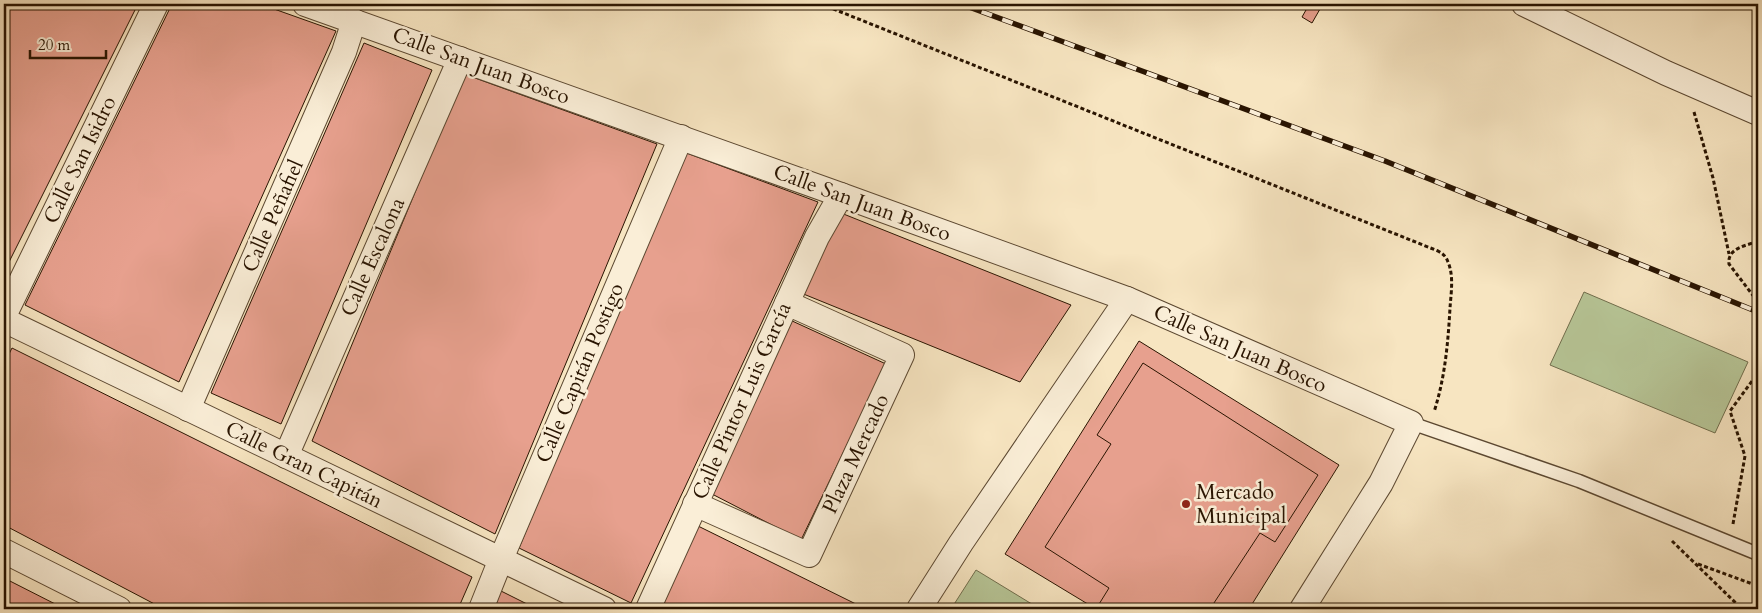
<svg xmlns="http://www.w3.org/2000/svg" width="1762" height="613" font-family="Cardo,serif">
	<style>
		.green { fill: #b7c697; stroke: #706d4c }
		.building { fill: #e7a08e; stroke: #291401 }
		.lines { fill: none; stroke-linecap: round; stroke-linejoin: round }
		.lane-casing { stroke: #5c4831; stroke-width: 15 }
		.street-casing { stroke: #5c4831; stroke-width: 26 }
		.path { stroke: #291401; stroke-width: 3; stroke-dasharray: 4 2.5; stroke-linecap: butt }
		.lane { stroke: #faeed7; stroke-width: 12 }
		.street { stroke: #faeed7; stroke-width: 24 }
		.rail-casing { stroke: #291401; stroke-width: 5.5 }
		.rail { stroke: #faeed7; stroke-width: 4; stroke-dasharray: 11; stroke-linecap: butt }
		.poi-dot { fill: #8f2418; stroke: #faeed7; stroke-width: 2 }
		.labels { text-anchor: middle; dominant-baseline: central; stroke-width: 5; stroke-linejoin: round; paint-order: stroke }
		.street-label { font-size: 21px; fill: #291401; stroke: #faeed7 }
		.poi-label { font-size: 21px; fill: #291401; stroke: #faeed7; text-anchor: start }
	</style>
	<rect width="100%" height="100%" fill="#f7e5c1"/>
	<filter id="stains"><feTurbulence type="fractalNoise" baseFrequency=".004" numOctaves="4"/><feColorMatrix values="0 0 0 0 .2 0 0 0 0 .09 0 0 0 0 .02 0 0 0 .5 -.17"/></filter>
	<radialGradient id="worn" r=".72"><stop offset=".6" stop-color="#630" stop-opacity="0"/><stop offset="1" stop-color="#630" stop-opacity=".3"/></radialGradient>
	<g class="green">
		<polygon points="1584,292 1748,362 1715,433 1550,365"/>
		<polygon points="976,570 1040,609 951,609"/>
	</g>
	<g class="building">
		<polygon points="4,4 138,4 4,272"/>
		<polygon points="172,4 260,4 336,31 179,382 25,305"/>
		<polygon points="1294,4 1311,4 1320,9 1312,23 1302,17 1306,10"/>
		<polygon points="364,43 432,70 281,424 211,393"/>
		<polygon points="464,74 657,144 495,534 312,441"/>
		<polygon points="684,152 818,202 631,603 519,548"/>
		<polygon points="841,213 1071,305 1020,382 801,293"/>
		<polygon points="790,320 886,364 801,540 712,494"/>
		<polygon points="1139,341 1339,465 1249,609 1096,609 1005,554"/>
		<polygon points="12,348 472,577 458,609 164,609 4,525 4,364"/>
		<polygon points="1143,363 1318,475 1275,542 1260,533 1210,609 1146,609 1143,607 1142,609 1129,609 1127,608 1126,609 1096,609 1109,588 1045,547 1111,444 1097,435"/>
		<polygon points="696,525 866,609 658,609"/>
		<polygon points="4,578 65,609 4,609"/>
		<polygon points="501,591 537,609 493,609"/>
	</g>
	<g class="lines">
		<g class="lane-casing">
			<polyline id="lane" points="1411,423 1579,481 1758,554"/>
		</g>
		<g class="street-casing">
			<g id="street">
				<polyline points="305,4 841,195 1127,299 1411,423 1381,483 1302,609"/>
				<polyline points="1524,4 1666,73 1758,113"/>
				<polyline points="4,316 156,4"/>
				<polyline points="4,320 604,609"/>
				<polyline points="188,409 344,52 354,21"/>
				<polyline points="286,456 460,59"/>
				<polyline points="695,504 809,555 902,355 787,303"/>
				<polyline points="4,551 119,609"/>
				<polyline points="481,609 501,559 681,137"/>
				<polyline points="648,609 817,237 841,195"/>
				<polyline points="919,609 961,543 1127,299"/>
			</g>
		</g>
		<g class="path">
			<path d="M821,4L1438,251C1443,254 1446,256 1448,262C1454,276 1451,293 1450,308C1448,343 1445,378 1434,412"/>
			<polyline points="1694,112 1713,178 1729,254"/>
			<path d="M1758,241C1746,246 1727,248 1729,264L1758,302"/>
			<polyline points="1733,524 1745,456 1730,411 1758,373"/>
			<polyline points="1672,541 1742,609"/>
			<polyline points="1698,564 1758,586"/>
		</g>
		<use href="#lane" class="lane"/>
		<use href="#street" class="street"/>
		<g class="rail-casing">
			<polyline id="rail" points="961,4 1385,161 1758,312"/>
		</g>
		<use href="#rail" class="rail"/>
	</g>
	<circle class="poi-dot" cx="1186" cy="504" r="5"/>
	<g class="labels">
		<g class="street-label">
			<text transform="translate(481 66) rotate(20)">Calle San Juan Bosco</text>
			<text transform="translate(80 160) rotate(-64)">Calle San Isidro</text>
			<text transform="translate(862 203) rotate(20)">Calle San Juan Bosco</text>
			<text transform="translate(273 216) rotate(-66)">Calle Peñafiel</text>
			<text transform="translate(373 257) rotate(-66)">Calle Escalona</text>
			<text transform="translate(1240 349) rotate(24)">Calle San Juan Bosco</text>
			<text transform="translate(580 373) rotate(-67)">Calle Capitán Postigo</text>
			<text transform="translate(742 401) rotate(-66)">Calle Pintor Luis García</text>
			<text transform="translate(856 454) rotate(-65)">Plaza Mercado</text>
			<text transform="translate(304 465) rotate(26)">Calle Gran Capitán</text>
		</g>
		<g class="poi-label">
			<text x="1196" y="492">Mercado<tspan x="1196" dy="24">Municipal</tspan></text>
		</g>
	</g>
	<rect width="1762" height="613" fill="none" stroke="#f7e5c1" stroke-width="20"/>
	<rect x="5" y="5" width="1752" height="603" fill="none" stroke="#291401" stroke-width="2.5"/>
	<rect x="10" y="10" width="1742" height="593" fill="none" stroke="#291401"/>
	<path d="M30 50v8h76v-8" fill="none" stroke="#291401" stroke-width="2.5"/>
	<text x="38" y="50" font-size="15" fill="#291401" stroke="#faeed7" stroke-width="4" paint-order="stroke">20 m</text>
	<rect width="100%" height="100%" filter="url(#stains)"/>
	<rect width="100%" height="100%" fill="url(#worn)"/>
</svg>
